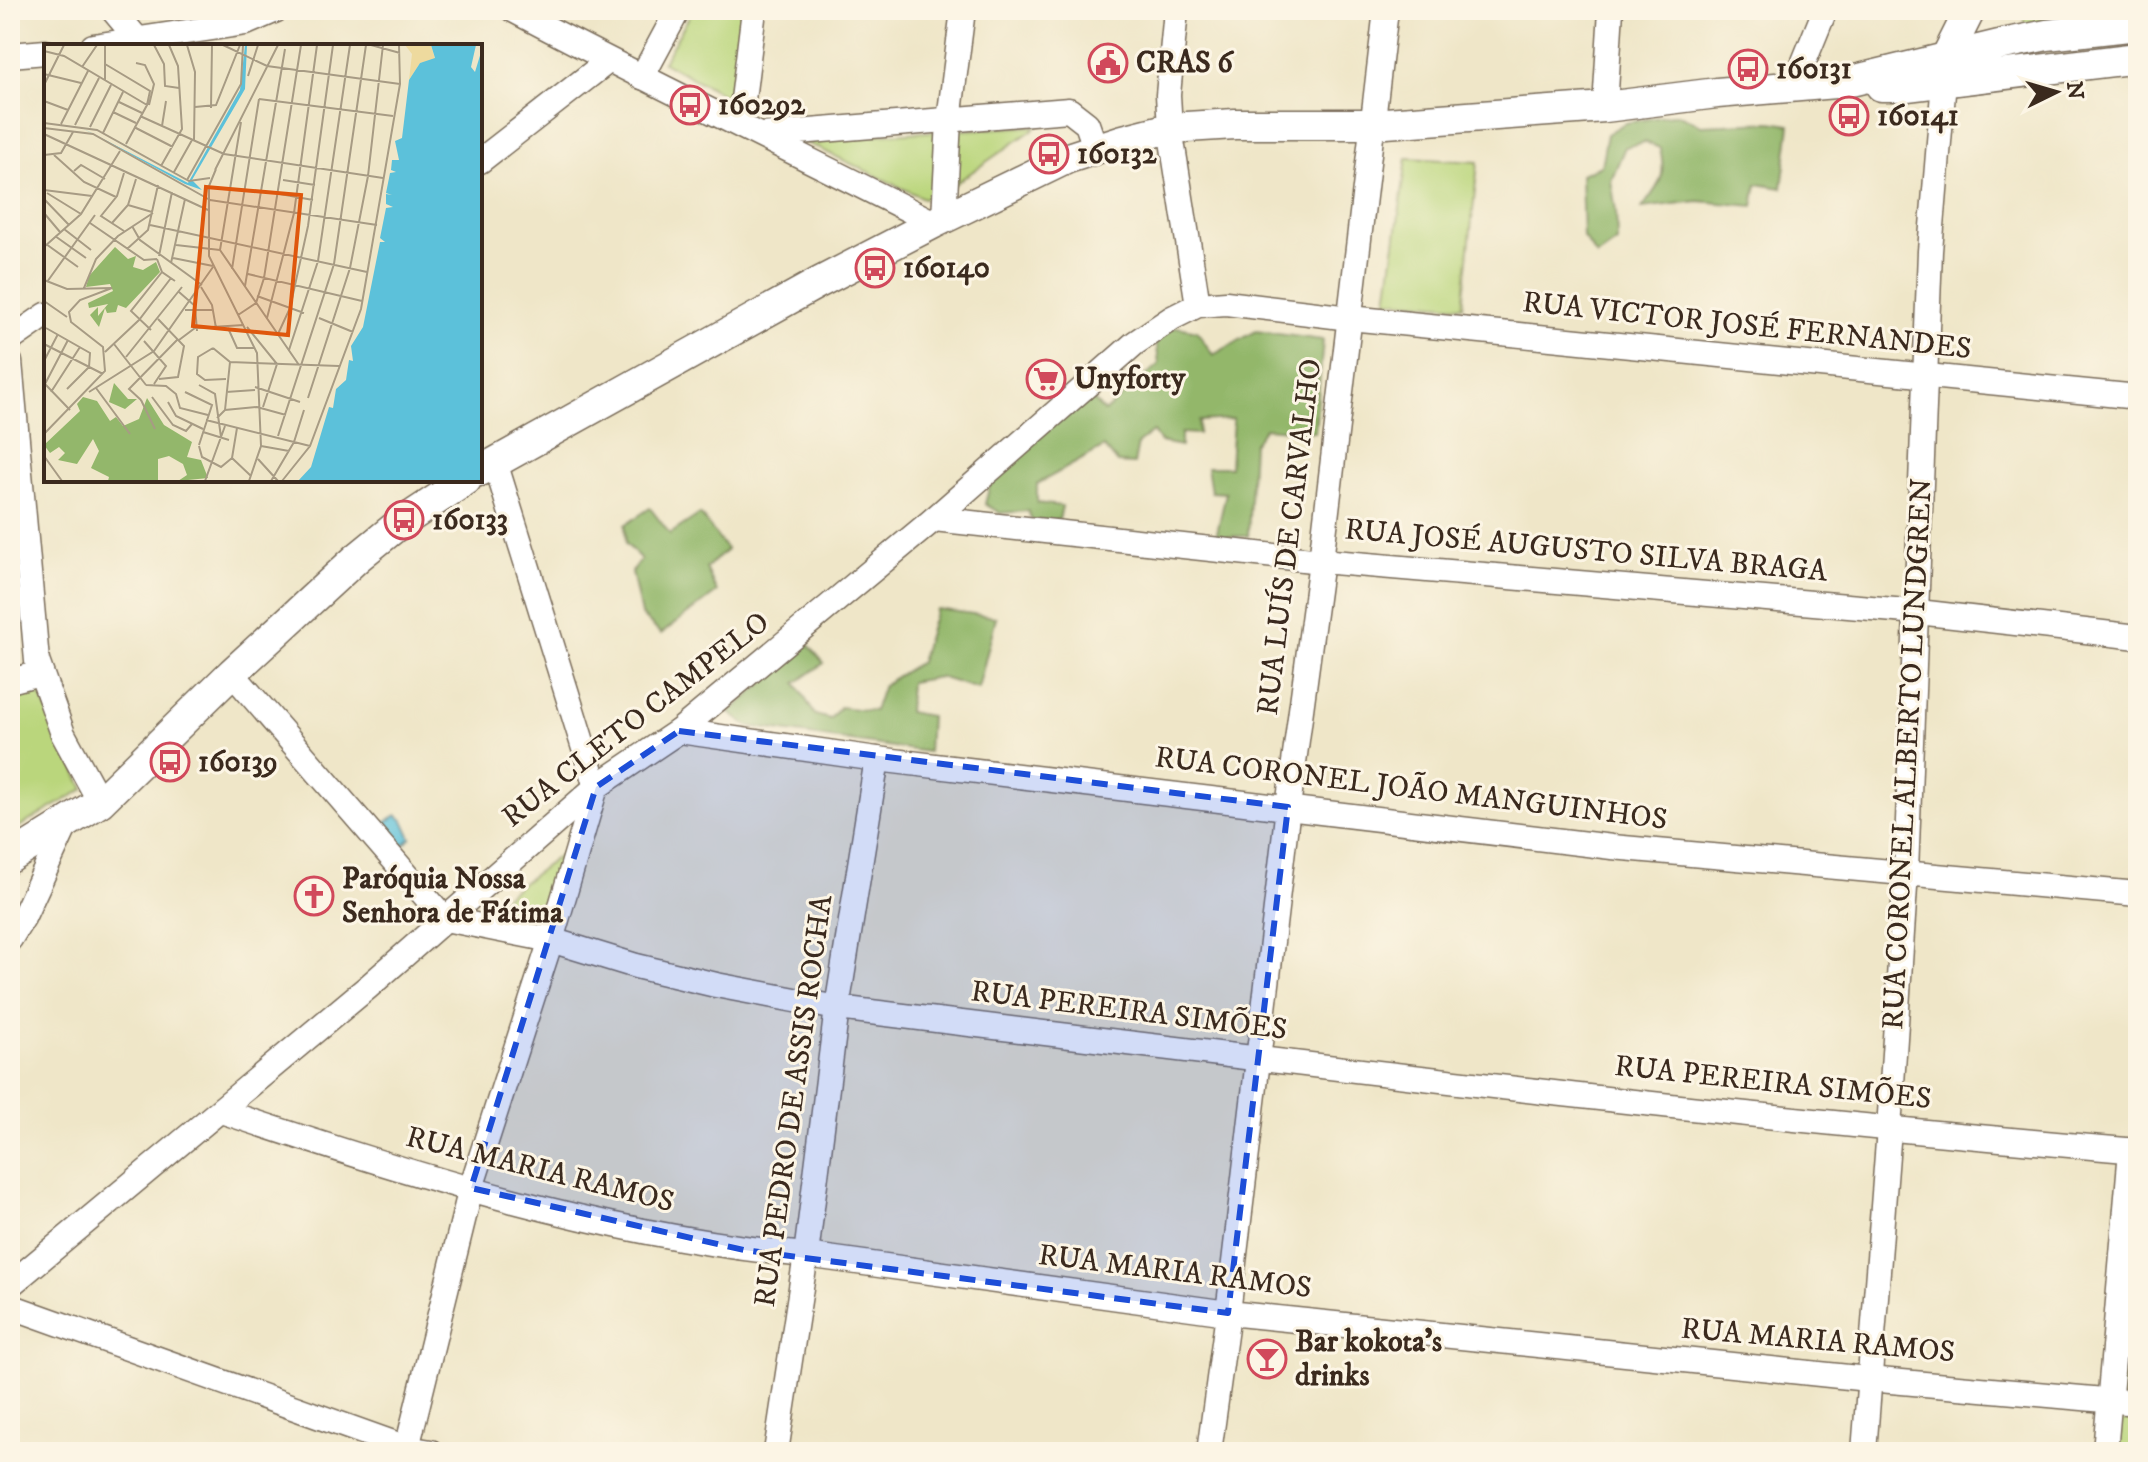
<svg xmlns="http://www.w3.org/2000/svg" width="2148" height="1462" font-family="'IM FELL DW Pica',serif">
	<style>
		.green { fill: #bad67b; stroke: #7a804c; stroke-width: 2 }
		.forest { fill: #93b76b; stroke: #677044; stroke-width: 2 }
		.water { fill: #5cc1da; stroke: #4c767c; stroke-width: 2 }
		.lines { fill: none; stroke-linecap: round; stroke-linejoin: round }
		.minor-casing { stroke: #7a6c5a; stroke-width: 27 }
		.major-casing { stroke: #7a6c5a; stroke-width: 33 }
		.minor { stroke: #fff; stroke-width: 24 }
		.major { stroke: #fff; stroke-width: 30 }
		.marked { fill: #1d4ed8; fill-opacity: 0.2; stroke: #1d4ed8; stroke-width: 6; stroke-dasharray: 16 10; stroke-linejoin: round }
		.labels { text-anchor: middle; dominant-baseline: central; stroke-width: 6; stroke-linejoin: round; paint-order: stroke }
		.poi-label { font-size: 30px; font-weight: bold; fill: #3b2a1e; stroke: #fcf5e5; text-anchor: start }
		.street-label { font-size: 30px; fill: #3b2a1e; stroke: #fcf5e5 }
		.inset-road { fill: none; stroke: #a79b84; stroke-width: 2 }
		.view { fill: #df570d; fill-opacity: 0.15; stroke: #df570d; stroke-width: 4 }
		.inset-edge { fill: none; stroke: #3b2a1e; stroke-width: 4 }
	</style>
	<rect width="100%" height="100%" fill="#fcf5e5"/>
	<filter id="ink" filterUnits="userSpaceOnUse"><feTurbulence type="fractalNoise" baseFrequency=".0125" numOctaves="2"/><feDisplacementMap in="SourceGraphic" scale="16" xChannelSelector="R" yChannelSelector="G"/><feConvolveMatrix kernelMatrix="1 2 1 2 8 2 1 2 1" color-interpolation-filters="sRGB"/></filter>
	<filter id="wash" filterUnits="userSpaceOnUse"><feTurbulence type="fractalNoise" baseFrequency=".006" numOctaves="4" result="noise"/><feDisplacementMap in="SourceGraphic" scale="32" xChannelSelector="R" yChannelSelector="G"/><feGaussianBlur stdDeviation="1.8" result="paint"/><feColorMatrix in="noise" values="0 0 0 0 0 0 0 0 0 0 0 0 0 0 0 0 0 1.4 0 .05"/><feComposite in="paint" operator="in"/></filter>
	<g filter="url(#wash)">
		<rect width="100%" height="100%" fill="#efe6c8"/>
		<g class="green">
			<polygon points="693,10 744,10 735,101 663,62"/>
			<polygon points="2025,10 2138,10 2138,15 2025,25"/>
			<polygon points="1038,126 940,194 923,198 801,140 812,138"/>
			<polygon points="1407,158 1478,162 1463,306 1387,300"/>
			<polygon points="35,683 84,789 10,832 10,688"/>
			<polygon points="582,839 540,940 471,921"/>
			<polygon points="2138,1173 2138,1452 2109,1452"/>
		</g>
		<g class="forest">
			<path d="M1677,114L1701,125L1771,122L1790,125L1782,188L1757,184L1753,206L1698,201L1642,208C1660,184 1667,178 1660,148L1645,142L1625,147L1611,180L1616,211L1617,242L1597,256L1583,237L1581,174L1601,166L1607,134L1625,123Z"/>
			<polygon points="1178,327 1197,331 1213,355 1256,331 1323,340 1315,432 1265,428 1253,444 1248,536 1216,537 1226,493 1211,492 1207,467 1230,467 1233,419 1199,421 1198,434 1181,433 1181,446 1160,442 1153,432 1138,443 1134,464 1118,463 1104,447 1037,484 1037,503 1062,506 1059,520 1032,521 1028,511 1000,513 985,504 995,465 1088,394 1104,412 1159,364 1155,330"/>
			<polygon points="650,508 670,534 700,514 727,550 706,568 717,592 661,634 641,615 632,572 641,559 626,544 625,525"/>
			<polygon points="936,609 996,617 978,689 939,677 910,682 908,712 930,716 928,752 748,726 729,713 808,644 824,663 796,683 815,715 830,719 840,707 874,711 883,685 920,662"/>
		</g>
		<polygon class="water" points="397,815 403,820 411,838 401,847 380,825"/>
	</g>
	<g filter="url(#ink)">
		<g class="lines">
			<g class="minor-casing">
				<g id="minor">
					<polyline points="113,10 138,40"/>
					<path d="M513,10C652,84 794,151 934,223"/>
					<polyline points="1176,10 1168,95 1170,128 1198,305"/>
					<polyline points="93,46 246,23 276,10"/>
					<polyline points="10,55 46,52"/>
					<polyline points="642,77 678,10"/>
					<polyline points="1794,86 1825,10"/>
					<polyline points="1605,107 1611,10"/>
					<polyline points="740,124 754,10"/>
					<polyline points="761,135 1069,110 1087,124 1095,147"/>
					<polyline points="480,161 608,61"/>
					<polyline points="944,218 949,120 963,10"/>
					<polyline points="10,340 46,315"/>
					<polyline points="10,362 37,661 63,734 100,802"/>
					<polyline points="934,519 1321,561 1918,612 2138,637"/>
					<path d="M232,673L445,919L551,940L636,966L716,985L837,1008C1270,1060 1703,1115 2138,1151"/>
					<polyline points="10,681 40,673"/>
					<polyline points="679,731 877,759 1612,847 2138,894"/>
					<polyline points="10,939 23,918 66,825"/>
					<path d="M221,1111C411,1174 606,1237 806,1255L1228,1313L1868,1379L2138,1403"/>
					<polyline points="10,1285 368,987 596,787 679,731 934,519 1135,343 1172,318 1198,305 1226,303 1350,318 2138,397"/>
					<polyline points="10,1306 407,1448 431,1452"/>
					<polyline points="406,1452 471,1188 551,940 596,787 495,462"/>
					<polyline points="776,1452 806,1255 837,1008 877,759"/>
					<polyline points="1209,1452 1228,1313 1288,807 1321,561 1386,10"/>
					<polyline points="1864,1452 1889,1129 1906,872 1930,251 1944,81"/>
					<polyline points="2105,1452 2131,1150"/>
				</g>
			</g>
			<g class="major-casing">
				<g id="major">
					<polyline points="1945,70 1947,56 1970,10"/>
					<polyline points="1881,86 1907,86 2138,58"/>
					<polyline points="480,471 818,283 934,223 1068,158 1123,140 1170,128 1235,124 1372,124 1605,107 1717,93 1847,82 2003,44 2047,35 2138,25"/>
					<polyline points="10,858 100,802 232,673 357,558 395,527 466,480"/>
				</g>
			</g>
			<use href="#minor" class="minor"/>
			<use href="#major" class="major"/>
		</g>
	</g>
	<path class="marked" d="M679,731L1288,807L1228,1313L744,1250L471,1188L596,787Z"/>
	<defs>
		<g id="civic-ring" transform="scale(2)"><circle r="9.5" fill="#fcf5e5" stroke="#d1495b" stroke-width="1.5"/><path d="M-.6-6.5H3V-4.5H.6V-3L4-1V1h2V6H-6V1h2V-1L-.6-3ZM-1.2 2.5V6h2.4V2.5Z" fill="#d1495b"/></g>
		<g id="bus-ring" transform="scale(2)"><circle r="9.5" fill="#fcf5e5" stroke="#d1495b" stroke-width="1.5"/><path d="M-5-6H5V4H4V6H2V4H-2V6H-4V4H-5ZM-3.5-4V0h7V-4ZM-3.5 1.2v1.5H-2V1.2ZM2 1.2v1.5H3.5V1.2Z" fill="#d1495b"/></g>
		<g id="supermarket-ring" transform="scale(2)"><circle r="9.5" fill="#fcf5e5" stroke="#d1495b" stroke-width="1.5"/><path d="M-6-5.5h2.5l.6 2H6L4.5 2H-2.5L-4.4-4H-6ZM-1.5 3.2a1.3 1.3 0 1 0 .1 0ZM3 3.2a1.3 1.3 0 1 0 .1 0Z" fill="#d1495b"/></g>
		<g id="church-ring" transform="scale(2)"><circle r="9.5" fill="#fcf5e5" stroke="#d1495b" stroke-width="1.5"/><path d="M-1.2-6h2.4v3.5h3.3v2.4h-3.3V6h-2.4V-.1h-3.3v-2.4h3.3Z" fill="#d1495b"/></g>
		<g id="bar-ring" transform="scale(2)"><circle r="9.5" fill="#fcf5e5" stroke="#d1495b" stroke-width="1.5"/><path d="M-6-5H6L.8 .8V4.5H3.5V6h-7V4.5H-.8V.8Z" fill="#d1495b"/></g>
	</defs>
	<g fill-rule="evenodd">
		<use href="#civic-ring" x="1108" y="63"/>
		<use href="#bus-ring" x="1748" y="69"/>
		<use href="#bus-ring" x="690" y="105"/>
		<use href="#bus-ring" x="1849" y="116"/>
		<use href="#bus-ring" x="1049" y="154"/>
		<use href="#bus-ring" x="875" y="268"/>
		<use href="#supermarket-ring" x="1046" y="379"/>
		<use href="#bus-ring" x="404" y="520"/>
		<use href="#bus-ring" x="170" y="762"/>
		<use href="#church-ring" x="314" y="896"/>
		<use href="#bar-ring" x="1267" y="1359"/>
	</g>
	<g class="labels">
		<g class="poi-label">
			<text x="1136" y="63">CRAS 6</text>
			<text x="1776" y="69">160131</text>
			<text x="718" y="105">160292</text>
			<text x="1877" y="116">160141</text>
			<text x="1077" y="154">160132</text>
			<text x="903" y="268">160140</text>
			<text x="1074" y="379">Unyforty</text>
			<text x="432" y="520">160133</text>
			<text x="198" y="762">160139</text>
			<text x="342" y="879">Paróquia Nossa<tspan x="342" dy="34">Senhora de Fátima</tspan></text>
			<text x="1295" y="1342">Bar kokota's<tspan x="1295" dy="34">drinks</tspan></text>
		</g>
		<g class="street-label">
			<text transform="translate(1747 326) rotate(6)">RUA VICTOR JOSÉ FERNANDES</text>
			<text transform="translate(1290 537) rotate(-83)">RUA LUÍS DE CARVALHO</text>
			<text transform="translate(1586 551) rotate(5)">RUA JOSÉ AUGUSTO SILVA BRAGA</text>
			<text transform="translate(636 720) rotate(-38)">RUA CLETO CAMPELO</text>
			<text transform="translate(1908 754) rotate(-87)">RUA CORONEL ALBERTO LUNDGREN</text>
			<text transform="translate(1411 789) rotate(7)">RUA CORONEL JOÃO MANGUINHOS</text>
			<text transform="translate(1129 1011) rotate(7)">RUA PEREIRA SIMÕES</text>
			<text transform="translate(1773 1083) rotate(6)">RUA PEREIRA SIMÕES</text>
			<text transform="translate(794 1101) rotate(-82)">RUA PEDRO DE ASSIS ROCHA</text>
			<text transform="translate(540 1170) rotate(14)">RUA MARIA RAMOS</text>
			<text transform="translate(1175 1272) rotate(7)">RUA MARIA RAMOS</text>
			<text transform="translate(1818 1341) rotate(5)">RUA MARIA RAMOS</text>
		</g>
	</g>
	<g transform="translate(44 44)">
		<rect width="438" height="438" fill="#efe6c8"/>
		<path d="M71,203L84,215L92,212L89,223L99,226L112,218L116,228L82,264L74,261L72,268L63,269L61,264L55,283L46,271L54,263V272L64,260L45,264L44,259L69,247L66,240L42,243L45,232ZM70,339L84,355H93L81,365L65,358ZM39,353L53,357L66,377L72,373L79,382L95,375L103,354L120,381L148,398L143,413L157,416L164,434L134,437L143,431L139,420L125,412L114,415V437H64L65,433L47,424L55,407L49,395L33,420L14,416L21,409L15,403L6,409L0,401L36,367L33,360Z" fill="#93b76b"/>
		<path d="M361,1H387L391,15L376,19L365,36L368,10Z" fill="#eeda9e"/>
		<path d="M201,1H203L201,45L148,136L158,146L141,140L38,84L144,139L196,46ZM387,1H432L427,23L431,28L438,5V437H254L267,423L285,363L289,364L292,345L302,336L305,316L309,317L307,302L319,283L336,198H341L336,194L342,164L349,163L342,160V150L348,151L342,149L346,129L352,128L347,126L348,116H355L351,97L358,94L365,36L376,19L391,14Z" fill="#5cc1da"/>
		<path class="inset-road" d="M61,1V37M110,1L120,20L121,42L135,44M143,1L151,28L150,97M179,1L223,22L356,40M327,1L356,9M0,7L20,12L103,61L82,100M92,19L101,21L110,40L105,61M61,20L106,47L103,61M38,23L53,1M0,30L37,39M204,32L214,1M0,41L20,1M215,55L349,72M0,57L24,66M75,58L98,69M151,63L172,61L196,1M167,64L168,1M69,68L92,79M96,72L180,110L339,134M197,78L176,206L255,321M0,79L53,86L145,137L166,134M17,80L44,27M31,81L55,34M118,82L122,57M46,83L67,41M90,83L129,103M0,84L49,90L166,156M59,89L79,48M0,90L164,166M0,111L17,109L29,88M10,111L40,138L72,153M117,122L138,85L134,22L125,1M172,125L165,142V212L213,309L217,402L205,437M171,126L234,1M30,127L37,121L61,135M130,128L148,96M143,136L197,40L199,1M239,136L271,141M0,146L48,152M3,149L37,170M236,150L269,156M1,156L25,181M166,156L333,181M84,161L108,168M0,169L16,188M46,179L100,216L113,215M68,179L84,161L92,135M106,181L323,228M88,182L96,196L158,241M20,185L47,206M80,187L57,172L73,152L80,129M11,192L42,214M2,200L34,223M132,201L176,206M0,203L37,170L76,107M83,205L104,186L114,141M115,212L128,148M129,214L169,222M113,215L118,228L131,237M127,219L141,155M188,225L215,55M204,230L318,257M0,236L23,245L68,244M3,238L51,171M201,242L241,5M157,243L168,261L172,284M40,244L52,215L74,192L109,169M135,248L151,262L153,287M213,252L260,269M0,257L23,273M141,266H168M194,271L212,259L220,234L257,1M223,274L250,169L273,1M275,274L309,288M114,275L140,302L134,333L115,335M203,283L233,320L219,363M2,284L46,309L45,323L23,345M184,284L193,304H210M107,286L87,267L118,228M234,290L246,264L264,182L289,1M135,296L151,284L200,281M100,297L122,322L110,340M0,300L59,330M70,300L102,341M169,304L186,318L181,366M169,304L154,313L153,330L161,336L182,335M245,306L274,217L306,1M61,308L95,276L127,234M82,313L138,243M0,317L14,290M186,318L295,322M1,340L24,296M1,340L26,366M102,341L122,342L132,350L136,364L164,371M155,341L171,350L177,393M211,343L256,358M52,344L86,390M7,348L36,303M45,348L110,307L169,223M141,348L168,361L155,401M182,348L211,346M108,353L129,381L142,387L148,380M264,354L306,224L324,132L339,1M97,356L85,345L134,295M97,356L111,385M124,358L132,372L159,385M173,374L181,366L213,363L242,371M162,376L266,402M159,388L185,396M0,390L61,327L59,303L27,278L25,268L36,256L68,244M234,392L290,220L322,1M155,402L158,413L177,423L188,414M217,402L245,407M0,412L18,437M188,414L193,384M188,414L207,432M214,415L234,437M161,437L181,382M227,437L250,398L260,366M238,437L266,402L317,265L356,40L355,1"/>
		<path class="view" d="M162,143L257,151L244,291L149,282Z"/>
		<rect width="438" height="438" class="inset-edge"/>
	</g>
	<rect width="2148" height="1462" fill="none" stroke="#fcf5e5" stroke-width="40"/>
	<g transform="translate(2056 92) rotate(85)" stroke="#fcf5e5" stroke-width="6" paint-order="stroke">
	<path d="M0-6L14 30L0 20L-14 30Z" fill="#3b2a1e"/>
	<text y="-12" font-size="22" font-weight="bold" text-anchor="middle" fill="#3b2a1e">N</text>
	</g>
</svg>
